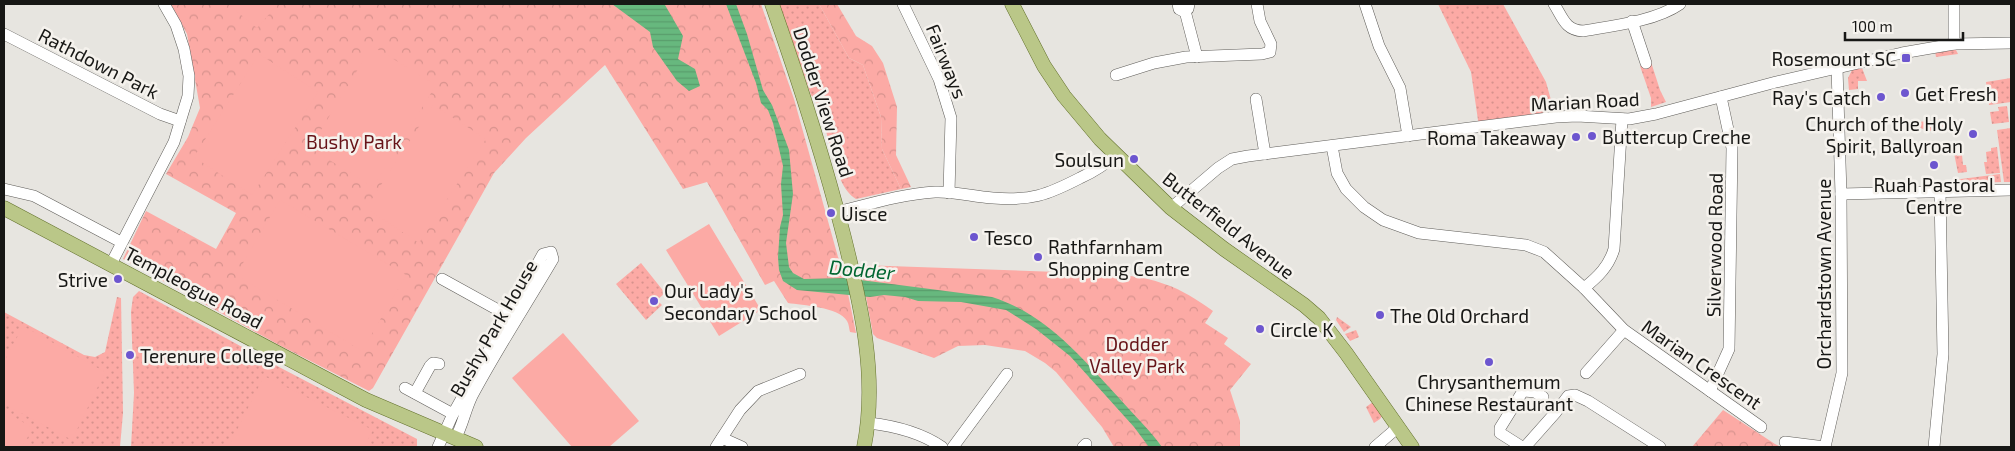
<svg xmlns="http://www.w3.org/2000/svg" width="2015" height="451" font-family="'Exo 2',sans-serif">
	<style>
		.grass { fill: url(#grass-dots) }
		.forest { fill: url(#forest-crowns) }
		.garden { fill: #fcaaa5 }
		.water { fill: url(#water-rules) }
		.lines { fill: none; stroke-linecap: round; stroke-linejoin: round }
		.minor-casing { stroke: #5f5d59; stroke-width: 12 }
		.major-casing { stroke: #63712c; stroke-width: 15 }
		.minor { stroke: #fff; stroke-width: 11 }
		.major { stroke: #bac788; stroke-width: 14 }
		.poi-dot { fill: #6d56cf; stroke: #f5f2ed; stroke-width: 2 }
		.labels { text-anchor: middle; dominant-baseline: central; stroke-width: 5; stroke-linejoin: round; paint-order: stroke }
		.poi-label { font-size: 19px; fill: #171715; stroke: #f5f2ed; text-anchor: start }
		.street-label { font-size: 19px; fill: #171715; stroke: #f5f2ed }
		.park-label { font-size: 19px; fill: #671318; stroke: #f5f2ed }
		.water-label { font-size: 20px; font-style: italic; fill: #006530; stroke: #f5f2ed }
	</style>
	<defs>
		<pattern id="grass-dots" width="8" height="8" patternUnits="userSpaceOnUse" patternTransform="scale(1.25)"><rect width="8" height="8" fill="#fcaaa5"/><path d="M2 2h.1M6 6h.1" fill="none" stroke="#d7928d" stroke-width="1.8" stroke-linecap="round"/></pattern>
		<pattern id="forest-crowns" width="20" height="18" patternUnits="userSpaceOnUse" patternTransform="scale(1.25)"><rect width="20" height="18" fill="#fcaaa5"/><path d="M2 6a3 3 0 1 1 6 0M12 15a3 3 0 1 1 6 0" fill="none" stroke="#d7928d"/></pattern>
		<pattern id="water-rules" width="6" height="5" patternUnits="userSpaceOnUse" patternTransform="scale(1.25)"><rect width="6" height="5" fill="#67b87e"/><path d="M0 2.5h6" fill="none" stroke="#599d6c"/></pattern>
	</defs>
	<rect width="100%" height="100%" fill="#e7e5e0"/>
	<g class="grass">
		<path d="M779,4H819L849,58L863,65L881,117L882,149L901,189L856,199C830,183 831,121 811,95Z"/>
		<polygon points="1438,4 1503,4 1546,82 1556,118 1479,127 1471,72"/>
		<polygon points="1955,48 1958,54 1936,57 1935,51"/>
		<polygon points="1651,62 1660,90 1666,102 1651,107 1651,98 1640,66"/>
		<polygon points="1853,68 1862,68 1867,81 1858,81 1858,89 1849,90 1848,78"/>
		<polygon points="2011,78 2011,102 1989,105 1986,82"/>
		<polygon points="2007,106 2009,122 1992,124 1990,112 1999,111 1998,107"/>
		<polygon points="2011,128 2011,182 2004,182 1997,130"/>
		<polygon points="1997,147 2000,173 1986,174 1984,162 1987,162 1986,152 1991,151 1991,148"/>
		<polygon points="1954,153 1956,153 1957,156 1962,155 1963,165 1966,165 1967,172 1958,173"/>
		<polygon points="2000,174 2001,182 1954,184 1953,180"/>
		<polygon points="641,263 665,293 657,300 662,305 646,320 616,284"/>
		<polygon points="139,291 279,367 417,439 417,447 131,447 134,393 131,312 133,297"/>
		<polygon points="117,297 121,298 123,413 120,447 4,447 4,312 84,355 95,357 105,352"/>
		<polygon points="1337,317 1351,327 1344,332 1336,320"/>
		<polygon points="1356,330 1359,337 1350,341 1345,334"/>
		<polygon points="1373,402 1382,416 1380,419 1374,423 1366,407"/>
	</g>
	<g class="forest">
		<path d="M171,4H761L794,99L838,257L842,264L856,333L850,332C849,329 849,324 847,321C839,307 802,305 788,303L774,281L765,285L707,182L683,189L605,65L526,138L494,173L373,388L369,391L281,346L123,259L146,211L216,249L236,213L166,174L188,137L200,108L187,34Z"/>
		<polygon points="819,4 837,4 856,36 872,46 883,63 897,107 896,155 911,187 901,189 882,149 881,117 863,65 849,58"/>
		<polygon points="1944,119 1945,129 1927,131 1919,127 1919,122"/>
		<path d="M860,265L1114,274C1156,278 1179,286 1213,311L1205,323L1228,338L1224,344L1251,364L1230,390L1240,421V447H1114L1102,427L1056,372L1045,363L1025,351L985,345L958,346L934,358L877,338L873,334Z"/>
		<polygon points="1723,410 1775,444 1781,447 1692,447"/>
	</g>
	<g class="garden">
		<polygon points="228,4 278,4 257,28"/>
		<polygon points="372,46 436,85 373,187 310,148"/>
		<polygon points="259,54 318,92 252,195 194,157"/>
		<polygon points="433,105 486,139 419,243 366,208"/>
		<polygon points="280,200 406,275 362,351 236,275"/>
		<polygon points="709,224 761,310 719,336 666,250"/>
		<polygon points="23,326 105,372 72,440 4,404 4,362"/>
		<polygon points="563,333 639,421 609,447 572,447 512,378"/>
		<polygon points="264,376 373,430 364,447 235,447 230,444"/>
		<polygon points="4,411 33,428 22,447 4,447"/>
	</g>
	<g class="water">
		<polygon points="612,4 665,5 683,36 678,59 695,69 700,86 689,91 677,81 653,47 650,32"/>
		<path d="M726,4H736L747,34L763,90L772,105L789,150L793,194L786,243L789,267L793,273L804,279L845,278L992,297C1046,314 1082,358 1119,398C1132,413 1151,431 1162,447H1149L1134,427L1070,356L1036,329L1006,310L961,302L918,301L905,297L884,295L870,297L797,290L783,281L779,270L778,257L780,227L783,215L781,184L783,166L773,123L768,110L761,103L756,83Z"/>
	</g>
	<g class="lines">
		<g class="minor-casing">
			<g id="minor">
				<polyline points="903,4 939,79 951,118 949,193"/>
				<polyline points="1178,4 1179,9 1183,11 1188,9 1189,4"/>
				<polyline points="1365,4 1379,46 1400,88 1408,136"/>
				<path d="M1554,4C1563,18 1565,30 1583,31C1612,26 1656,21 1680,4"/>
				<polyline points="1954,4 1954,44"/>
				<polyline points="1185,11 1197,57"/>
				<polyline points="1632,21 1646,63"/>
				<polyline points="4,34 160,114 180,121"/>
				<polyline points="1116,75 1154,63 1186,57 1262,54 1270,52 1271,44 1260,21 1257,4"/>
				<polyline points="1256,99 1265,154"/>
				<polyline points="1332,146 1337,173 1346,189 1364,207 1383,220 1419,233 1526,245 1544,252 1584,288 1624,330 1761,427"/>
				<polyline points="4,189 34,196 121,242"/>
				<polyline points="1841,194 2011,190"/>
				<polyline points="1171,208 1218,168 1232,159 1248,156 1556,117 1577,116 1629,119 1656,114 1776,82 1902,53 1954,44 2011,43"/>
				<path d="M838,212C870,204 902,194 935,192C954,191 974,197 993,198C1031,201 1047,195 1080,178C1093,172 1105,165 1115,155"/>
				<polyline points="111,264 174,142 188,96 189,76 184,49 176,25 164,4"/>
				<polyline points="442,279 509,316"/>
				<path d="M1584,288C1598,277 1609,266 1614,249L1622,119"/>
				<polyline points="1586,373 1624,330"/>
				<polyline points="405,388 453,414"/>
				<polyline points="1710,391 1729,349 1732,148 1721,97"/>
				<polyline points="415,393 430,366 433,363 439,364"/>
				<path d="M869,423C895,426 920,432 942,447"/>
				<polyline points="722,438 742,447"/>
				<polyline points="1785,442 1825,447"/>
				<path d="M438,447L453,414L543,254L551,252L553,259C526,305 497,349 472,396C465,410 463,425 455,439"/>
				<polyline points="716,447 740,410 758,391 800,374"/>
				<polyline points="953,447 1007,374"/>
				<polyline points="1083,447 1086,444"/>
				<polyline points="1375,447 1397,428"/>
				<polyline points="1522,447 1500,433 1500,428 1523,391 1535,392 1543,397"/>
				<polyline points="1525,447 1556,412 1568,396 1575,395 1588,401 1660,447"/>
				<polyline points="1825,447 1842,373 1841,194 1837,68"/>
				<polyline points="1934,447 1943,354 1940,192"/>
			</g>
		</g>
		<g class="major-casing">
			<g id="major">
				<path d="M772,4C799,81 824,158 844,237C861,305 878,377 864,447"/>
				<polyline points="1012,4 1044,66 1064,96 1100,139 1171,208 1224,249 1304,305 1319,318 1346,353 1412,447"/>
				<polyline points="4,208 366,400 476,447"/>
			</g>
		</g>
		<use href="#minor" class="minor"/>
		<use href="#major" class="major"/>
	</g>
	<g class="poi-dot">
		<rect x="1901" y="53" width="10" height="10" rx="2.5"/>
		<circle cx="1905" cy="93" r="5"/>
		<circle cx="1881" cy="97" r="5"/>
		<circle cx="1973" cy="134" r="5"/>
		<circle cx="1592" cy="136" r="5"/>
		<circle cx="1576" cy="137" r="5"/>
		<circle cx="1134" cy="159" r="5"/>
		<circle cx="1934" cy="165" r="5"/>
		<circle cx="831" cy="213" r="5"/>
		<circle cx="974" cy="237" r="5"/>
		<circle cx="1038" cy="257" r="5"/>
		<circle cx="118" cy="279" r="5"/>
		<circle cx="654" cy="301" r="5"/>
		<circle cx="1380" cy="315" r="5"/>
		<circle cx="1260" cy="329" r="5"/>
		<circle cx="130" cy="355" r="5"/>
		<circle cx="1489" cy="362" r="5"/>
	</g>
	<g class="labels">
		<g class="poi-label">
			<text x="1896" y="58" text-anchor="end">Rosemount SC</text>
			<text x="1915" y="93">Get Fresh</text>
			<text x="1871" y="97" text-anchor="end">Ray's Catch</text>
			<text x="1963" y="123" text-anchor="end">Church of the Holy<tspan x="1963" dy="22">Spirit, Ballyroan</tspan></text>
			<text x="1602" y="136">Buttercup Creche</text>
			<text x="1566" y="137" text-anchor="end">Roma Takeaway</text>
			<text x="1124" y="159" text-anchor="end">Soulsun</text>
			<text x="1934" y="184" text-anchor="middle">Ruah Pastoral<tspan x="1934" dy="22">Centre</tspan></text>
			<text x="841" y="213">Uisce</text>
			<text x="984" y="237">Tesco</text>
			<text x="1048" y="246">Rathfarnham<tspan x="1048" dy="22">Shopping Centre</tspan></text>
			<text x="108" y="279" text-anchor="end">Strive</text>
			<text x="664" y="290">Our Lady's<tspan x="664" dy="22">Secondary School</tspan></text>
			<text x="1390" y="315">The Old Orchard</text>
			<text x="1270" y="329">Circle K</text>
			<text x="140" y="355">Terenure College</text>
			<text x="1489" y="381" text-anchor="middle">Chrysanthemum<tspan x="1489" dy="22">Chinese Restaurant</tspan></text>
		</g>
		<g class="street-label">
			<text transform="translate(947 61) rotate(68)">Fairways</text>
			<text transform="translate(99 63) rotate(27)">Rathdown Park</text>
			<text transform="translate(1585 101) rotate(-3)">Marian Road</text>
			<text transform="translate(824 102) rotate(72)">Dodder View Road</text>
			<text transform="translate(1229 225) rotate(38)">Butterfield Avenue</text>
			<text transform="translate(1714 245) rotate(-89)">Silverwood Road</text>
			<text transform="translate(1823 274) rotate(-90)">Orchardstown Avenue</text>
			<text transform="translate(194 287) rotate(28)">Templeogue Road</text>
			<text transform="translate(493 328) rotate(-60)">Bushy Park House</text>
			<text transform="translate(1702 364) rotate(35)">Marian Crescent</text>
		</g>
		<g class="park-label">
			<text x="354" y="141">Bushy Park</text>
			<text x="1137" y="343">Dodder<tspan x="1137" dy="22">Valley Park</tspan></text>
		</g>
		<g class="water-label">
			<text transform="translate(862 269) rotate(5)">Dodder</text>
		</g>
	</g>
	<rect width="2015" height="451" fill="none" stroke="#171715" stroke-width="10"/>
	<path d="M1845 32v8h118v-8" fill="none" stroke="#171715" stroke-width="2.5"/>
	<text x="1852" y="32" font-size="15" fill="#171715" stroke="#f5f2ed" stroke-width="4" paint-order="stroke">100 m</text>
</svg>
